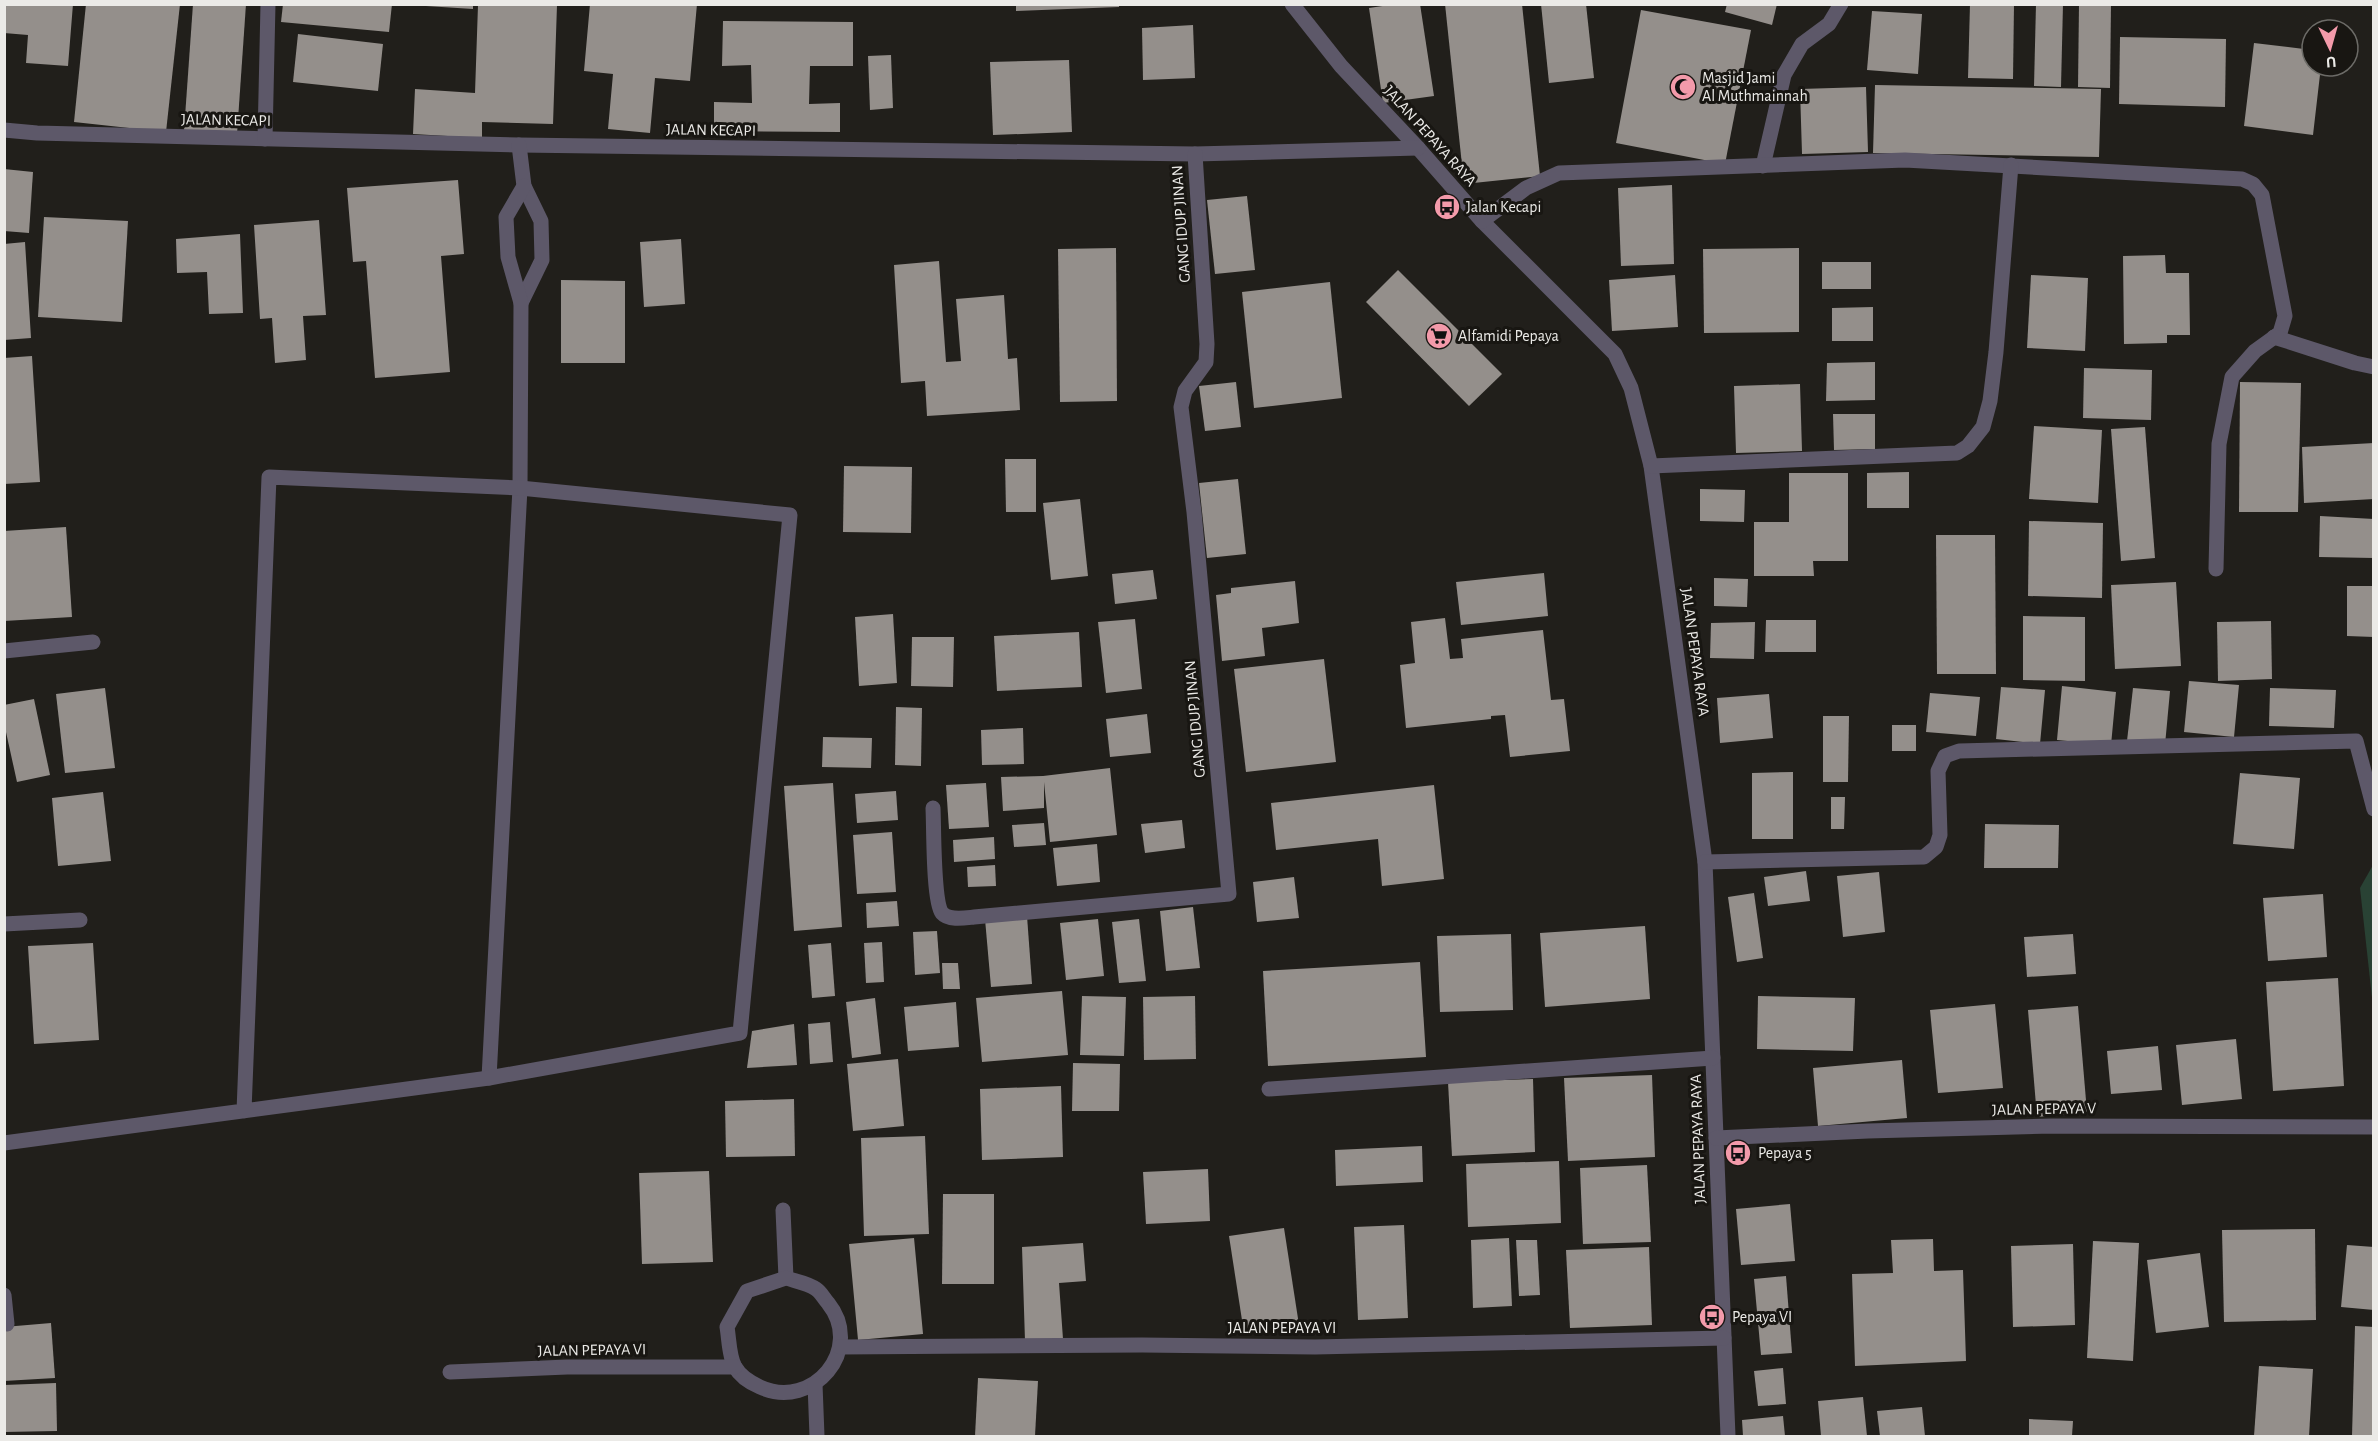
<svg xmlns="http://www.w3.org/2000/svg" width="2378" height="1441" font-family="'Alegreya Sans',sans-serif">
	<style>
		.green { fill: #294234 }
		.building { fill: #948f8b }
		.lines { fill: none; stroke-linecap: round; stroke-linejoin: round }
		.minor { stroke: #5d5869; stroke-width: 15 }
		.labels { text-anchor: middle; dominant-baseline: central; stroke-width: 6; stroke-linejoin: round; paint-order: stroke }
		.poi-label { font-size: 16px; fill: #ebeae7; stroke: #181612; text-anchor: start }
		.street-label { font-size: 16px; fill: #ebeae7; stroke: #181612 }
	</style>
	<rect width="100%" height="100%" fill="#211f1b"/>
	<polygon class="green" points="2373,865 2373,1007 2360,888"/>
	<g class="building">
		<polygon points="4,4 73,4 68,66 26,63 28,35 4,33"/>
		<polygon points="86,4 180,4 166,132 74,122"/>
		<polygon points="193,4 246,4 237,134 184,131"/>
		<polygon points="283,4 392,4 389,32 281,22"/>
		<polygon points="426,4 473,4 473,9 426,6"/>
		<polygon points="590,4 697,4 690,81 655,78 650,133 608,129 613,74 584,71"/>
		<polygon points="1016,4 1119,4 1119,7 1016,11"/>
		<polygon points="1396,4 1420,4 1434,96 1383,103 1369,8"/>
		<polygon points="1445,4 1522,4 1540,176 1464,184"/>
		<polygon points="1541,4 1586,4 1594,78 1549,83"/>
		<polygon points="1727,4 1777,4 1772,25 1725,12"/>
		<polygon points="1970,4 2014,4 2013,79 1968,78"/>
		<polygon points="2036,4 2063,4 2061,87 2034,86"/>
		<polygon points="2079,4 2111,4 2110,88 2078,87"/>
		<polygon points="478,5 557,5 553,124 482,122 482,138 413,134 415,89 475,93"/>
		<polygon points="1641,10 1751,30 1725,164 1616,143"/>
		<polygon points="1872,11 1922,14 1918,74 1867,70"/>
		<polygon points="723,21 853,22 853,66 810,66 809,104 840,103 840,132 714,131 714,102 752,103 751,65 722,66"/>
		<polygon points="1193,25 1195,78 1143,80 1142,28"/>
		<polygon points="298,34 383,44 378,91 293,82"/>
		<polygon points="2120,37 2226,39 2225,107 2119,104"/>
		<polygon points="2254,43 2312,50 2312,66 2321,66 2313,135 2244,126"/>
		<polygon points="891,55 893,108 870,110 868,56"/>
		<polygon points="1069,60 1072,132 993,135 990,62"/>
		<polygon points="1875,85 2101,89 2099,157 1873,153"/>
		<polygon points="1866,87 1868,152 1802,154 1800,89"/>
		<polygon points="4,169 33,172 29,233 4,231"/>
		<polygon points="458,180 464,254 441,256 450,372 375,378 366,261 353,262 347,188"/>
		<polygon points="1672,185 1674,264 1621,266 1618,188"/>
		<polygon points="1247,196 1255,270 1215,274 1207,200"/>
		<polygon points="44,217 128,221 122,322 38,317"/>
		<polygon points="319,220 326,315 303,316 306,360 275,363 272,318 260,319 254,225"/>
		<polygon points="240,234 243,313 209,314 207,272 177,273 176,239"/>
		<polygon points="681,239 685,304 644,307 640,242"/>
		<polygon points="25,242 31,338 4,340 4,244"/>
		<polygon points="1116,248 1117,401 1060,402 1058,249"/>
		<polygon points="1799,248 1799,332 1704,333 1703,249"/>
		<polygon points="2165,255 2166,273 2189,273 2190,335 2167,335 2167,343 2124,344 2123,256"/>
		<polygon points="939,261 946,362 961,361 956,299 1004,295 1008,359 1017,358 1020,410 927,416 925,381 901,383 894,265"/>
		<rect x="1822" y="262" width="49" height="27"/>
		<polygon points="1398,270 1502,374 1469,406 1366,302"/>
		<polygon points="1675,275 1678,327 1612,331 1609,280"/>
		<polygon points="2031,275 2088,278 2085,351 2027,348"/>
		<polygon points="561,280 625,281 625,363 561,363"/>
		<polygon points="1330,282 1342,398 1254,408 1242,292"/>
		<polygon points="1873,307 1873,341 1832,341 1832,308"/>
		<polygon points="32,356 40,482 4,484 4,358"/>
		<polygon points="1875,362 1875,400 1826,401 1827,363"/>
		<polygon points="2084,368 2152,370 2151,420 2083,418"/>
		<polygon points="1236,382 1241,427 1205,431 1199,386"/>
		<polygon points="2240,382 2301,383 2298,512 2239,512"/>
		<polygon points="1800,384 1802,451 1736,453 1734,386"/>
		<polygon points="1833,414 1875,414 1875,449 1834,450"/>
		<polygon points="2034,426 2102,430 2098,503 2029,499"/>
		<polygon points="2145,427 2155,558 2121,561 2111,429"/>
		<polygon points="2374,443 2374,499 2304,503 2302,447"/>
		<polygon points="1005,459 1036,459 1036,512 1006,512"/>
		<polygon points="844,466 912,467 911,533 843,532"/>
		<polygon points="1909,472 1909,508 1867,508 1867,473"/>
		<polygon points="1789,473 1848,473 1848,561 1813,561 1814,576 1754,576 1754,522 1789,522"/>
		<polygon points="1238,479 1246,554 1207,558 1199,483"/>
		<polygon points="1700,489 1745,490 1744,522 1700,521"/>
		<polygon points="1080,499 1088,576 1051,580 1043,503"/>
		<polygon points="2320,516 2374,519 2374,558 2319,557"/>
		<polygon points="2029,521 2103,523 2102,598 2028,596"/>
		<polygon points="66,527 72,617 4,621 4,531"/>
		<polygon points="1936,535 1995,535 1996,674 1937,674"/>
		<polygon points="1153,570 1157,599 1115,604 1112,574"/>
		<polygon points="1544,573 1548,616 1461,625 1456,582"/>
		<polygon points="1714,578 1748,579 1747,607 1714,606"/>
		<polygon points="1295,581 1299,623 1262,628 1265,656 1222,661 1216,595 1231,593 1231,588"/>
		<polygon points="2176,582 2181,666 2115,669 2111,585"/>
		<polygon points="2347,586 2374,586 2374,637 2347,636"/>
		<polygon points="893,614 897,683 859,686 855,617"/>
		<polygon points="2023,616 2085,617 2085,681 2023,680"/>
		<polygon points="1445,618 1450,659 1463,658 1461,639 1543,630 1551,700 1564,699 1570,751 1510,757 1505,715 1491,716 1491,719 1406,728 1400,665 1415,663 1411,622"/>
		<polygon points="1135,619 1142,689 1106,693 1098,622"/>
		<polygon points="1766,620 1816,620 1816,652 1765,652"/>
		<polygon points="2271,621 2272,679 2218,681 2217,622"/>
		<polygon points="1755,622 1754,659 1710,658 1711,623"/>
		<polygon points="1079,632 1082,687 997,691 994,636"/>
		<polygon points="912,637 954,637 953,687 911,686"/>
		<polygon points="1324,659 1336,762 1246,772 1234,669"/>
		<polygon points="2189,681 2239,685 2234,737 2184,732"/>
		<polygon points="2062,686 2116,692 2111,745 2057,740"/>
		<polygon points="2001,687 2045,690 2040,744 1996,739"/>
		<polygon points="105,688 115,768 65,773 56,694"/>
		<polygon points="2133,688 2170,691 2165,745 2127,741"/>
		<polygon points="2270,688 2336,690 2334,728 2269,726"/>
		<polygon points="1930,693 1980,697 1976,736 1926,732"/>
		<polygon points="1769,694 1773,738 1720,743 1717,698"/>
		<polygon points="34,699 50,775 17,782 4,723 4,705"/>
		<polygon points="896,707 922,708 921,766 895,765"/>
		<polygon points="1147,714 1151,753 1110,757 1106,719"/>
		<polygon points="1823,716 1849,716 1848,782 1823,782"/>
		<rect x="1892" y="725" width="24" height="26"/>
		<polygon points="1023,728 1024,764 982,765 981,730"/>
		<polygon points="823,737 872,738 871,768 822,767"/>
		<polygon points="1110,768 1117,835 1050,842 1044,782 1044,808 1003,811 1001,777 1043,776"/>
		<polygon points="1793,772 1793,839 1752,839 1752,773"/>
		<polygon points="2240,773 2300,778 2294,849 2233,844"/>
		<polygon points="833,783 842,927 794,931 784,786"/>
		<polygon points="986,783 989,827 949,829 946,785"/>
		<polygon points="1434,785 1444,879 1382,886 1378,839 1276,850 1271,803"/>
		<polygon points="896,791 898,820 857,823 855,794"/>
		<polygon points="103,792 111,861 58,866 52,798"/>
		<polygon points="1831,797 1845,797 1844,829 1831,829"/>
		<polygon points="1182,820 1185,848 1145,853 1141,824"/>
		<polygon points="1044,823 1046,845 1014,847 1012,825"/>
		<polygon points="1985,824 2059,825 2058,868 1984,868"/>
		<polygon points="892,832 896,892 857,894 853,835"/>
		<polygon points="994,837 995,859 954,862 953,840"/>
		<polygon points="1097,844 1100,882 1057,886 1053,848"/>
		<polygon points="995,865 996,886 968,887 967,867"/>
		<polygon points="1806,871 1810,901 1768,906 1764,877"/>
		<polygon points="1879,872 1885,932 1843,937 1837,876"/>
		<polygon points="1294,877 1299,918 1257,922 1253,882"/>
		<polygon points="1754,893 1763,958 1737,962 1728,897"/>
		<polygon points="2323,894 2327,957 2268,961 2263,898"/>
		<polygon points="897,901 899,926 867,928 866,903"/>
		<polygon points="1193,907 1200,968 1166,971 1160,911"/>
		<polygon points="1027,916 1032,984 991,987 985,919"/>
		<polygon points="1098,919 1104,976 1066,980 1060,923"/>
		<polygon points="1139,919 1146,981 1119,983 1112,922"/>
		<polygon points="1645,926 1650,999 1545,1007 1540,933"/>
		<polygon points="937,931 940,973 915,975 913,932"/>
		<polygon points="1511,934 1513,1010 1440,1012 1437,936"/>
		<polygon points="2073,934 2076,974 2027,977 2024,937"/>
		<polygon points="882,942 884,982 866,983 864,943"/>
		<polygon points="93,943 99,1040 34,1044 28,946"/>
		<polygon points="831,943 835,996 812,998 808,945"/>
		<polygon points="1420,962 1426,1057 1268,1066 1263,971"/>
		<polygon points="942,963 958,963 960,989 943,989"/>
		<polygon points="2338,978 2344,1086 2273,1091 2266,982"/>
		<polygon points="1062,991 1068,1055 982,1062 976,998"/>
		<polygon points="1082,996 1126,997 1124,1056 1080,1055"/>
		<polygon points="1195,996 1196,1059 1144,1060 1143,997"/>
		<polygon points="1758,996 1855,998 1853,1051 1757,1049"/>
		<polygon points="875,998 881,1054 852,1058 846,1002"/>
		<polygon points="956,1002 959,1047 908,1051 904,1007"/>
		<polygon points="1995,1004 2003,1088 1938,1093 1930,1010"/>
		<polygon points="2078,1006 2087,1112 2037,1117 2028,1010"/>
		<polygon points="830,1022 833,1062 810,1064 808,1024"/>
		<polygon points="794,1024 797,1065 747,1068 752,1031"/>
		<polygon points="2236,1039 2242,1099 2182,1105 2176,1045"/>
		<polygon points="2158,1046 2162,1090 2111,1094 2107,1051"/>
		<polygon points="898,1059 904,1126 853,1131 847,1064"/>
		<polygon points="1902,1060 1907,1118 1818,1126 1813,1068"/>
		<polygon points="1073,1063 1120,1064 1119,1111 1072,1111"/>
		<polygon points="1652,1075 1655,1157 1568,1161 1564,1078"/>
		<polygon points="1533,1079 1535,1152 1452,1156 1448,1082"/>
		<polygon points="1061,1086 1063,1157 982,1160 980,1089"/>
		<polygon points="794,1099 795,1156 726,1157 725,1101"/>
		<polygon points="925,1136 929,1234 864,1236 861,1138"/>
		<polygon points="1422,1146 1423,1182 1336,1186 1335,1150"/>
		<polygon points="1559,1161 1561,1223 1468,1227 1466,1164"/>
		<polygon points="1647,1165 1651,1242 1583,1244 1580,1168"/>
		<polygon points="1208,1169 1210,1221 1146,1224 1143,1172"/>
		<polygon points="709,1171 713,1262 642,1264 639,1173"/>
		<polygon points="943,1194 994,1194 994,1284 942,1284"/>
		<polygon points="1790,1204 1795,1261 1741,1265 1736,1209"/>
		<polygon points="1404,1225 1408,1318 1358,1320 1354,1227"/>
		<polygon points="1284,1228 1299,1325 1244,1333 1229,1236"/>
		<polygon points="2315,1229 2316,1320 2224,1322 2222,1230"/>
		<polygon points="914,1238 923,1334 858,1340 849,1244"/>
		<polygon points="1509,1238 1512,1306 1473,1308 1471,1240"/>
		<polygon points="1933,1239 1934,1271 1963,1270 1966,1361 1855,1366 1852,1274 1893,1273 1891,1240"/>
		<polygon points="1516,1240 1537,1240 1540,1295 1519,1296"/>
		<polygon points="2093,1241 2139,1243 2133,1361 2087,1358"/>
		<polygon points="1083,1243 1086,1281 1059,1283 1063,1339 1025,1341 1022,1247"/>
		<polygon points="2073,1244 2075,1325 2013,1327 2011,1246"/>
		<polygon points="2347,1245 2374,1247 2374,1310 2341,1307"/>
		<polygon points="1649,1247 1652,1325 1570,1328 1566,1250"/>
		<polygon points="2200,1253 2209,1327 2156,1333 2147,1260"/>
		<polygon points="1786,1276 1792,1353 1761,1355 1754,1279"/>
		<polygon points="51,1323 55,1378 4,1381 4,1327"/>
		<polygon points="2355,1326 2374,1327 2374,1436 2352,1436"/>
		<polygon points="2259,1366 2313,1369 2309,1436 2254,1436"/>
		<polygon points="1783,1368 1786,1404 1758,1406 1754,1371"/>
		<polygon points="978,1378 1038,1381 1035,1436 975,1436"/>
		<polygon points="56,1383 57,1431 4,1432 4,1385"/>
		<polygon points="1863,1397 1867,1436 1821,1436 1818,1401"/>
		<polygon points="1922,1407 1925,1436 1880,1436 1877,1411"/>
		<polygon points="1783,1416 1785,1436 1743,1436 1742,1420"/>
		<polygon points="2029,1419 2073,1421 2072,1436 2029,1436"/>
	</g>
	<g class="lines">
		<g class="minor">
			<polyline points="1292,4 1341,66 1418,148 1482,221 1615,354 1631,388 1651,466 1705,862 1728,1436"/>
			<polyline points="4,130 37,133 519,145 1195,154 1418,148"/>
			<polyline points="265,139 268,4"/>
			<polyline points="519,145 524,186 541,221 542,260 521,303"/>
			<polyline points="1763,166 1784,75 1802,44 1829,24 1841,4"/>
			<polyline points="1482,221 1526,188 1559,173 1905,160 2242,179 2253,184 2262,195 2285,316 2280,333 2255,351 2232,377 2219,444 2216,569"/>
			<polyline points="2274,337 2355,363 2374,367"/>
			<polyline points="1651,466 1957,453 1968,446 1983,427 1990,401 1996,352 2011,165"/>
			<polyline points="4,651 93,642"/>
			<path d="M933,808C934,827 933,901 942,913C949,921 965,918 974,917L1229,894L1194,512L1181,407L1185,391L1206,362L1207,344L1195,154"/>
			<polyline points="1705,862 1924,857 1936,847 1940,835 1938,771 1945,756 1959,751 2356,741 2374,809"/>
			<polyline points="4,924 80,920"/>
			<polyline points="489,1078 520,488 521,303 508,257 506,217 524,186"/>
			<polyline points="1269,1089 1713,1058"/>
			<polyline points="1716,1138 1868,1131 2052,1126 2374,1127"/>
			<polyline points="4,1143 489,1078 740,1033 790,515 520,488 269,477 244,1111"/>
			<polyline points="783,1210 786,1278"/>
			<path d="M786,1278C795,1281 808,1283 816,1289C821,1292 824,1299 828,1303C865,1349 813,1411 760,1387C751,1383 740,1376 735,1367C729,1357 729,1338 727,1327L747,1291Z"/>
			<polyline points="4,1295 7,1324"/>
			<polyline points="840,1347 1142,1345 1315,1347 1724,1338"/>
			<polyline points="450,1372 567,1367 735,1367"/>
			<polyline points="815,1384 817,1436"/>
		</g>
	</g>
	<defs>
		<g id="mosque-disc" transform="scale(1.35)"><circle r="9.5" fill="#f39aaa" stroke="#181612"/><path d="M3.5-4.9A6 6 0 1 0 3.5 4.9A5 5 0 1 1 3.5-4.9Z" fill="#111"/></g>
		<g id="bus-disc" transform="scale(1.35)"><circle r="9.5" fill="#f39aaa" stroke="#181612"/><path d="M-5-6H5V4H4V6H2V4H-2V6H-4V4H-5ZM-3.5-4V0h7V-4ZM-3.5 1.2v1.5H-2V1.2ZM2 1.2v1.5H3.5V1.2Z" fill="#111"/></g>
		<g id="supermarket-disc" transform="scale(1.35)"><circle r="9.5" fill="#f39aaa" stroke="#181612"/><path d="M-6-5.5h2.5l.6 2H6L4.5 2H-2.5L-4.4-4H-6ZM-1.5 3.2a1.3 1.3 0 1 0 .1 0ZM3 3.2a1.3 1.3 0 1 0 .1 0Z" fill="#111"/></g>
	</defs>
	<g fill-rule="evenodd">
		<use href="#mosque-disc" x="1683" y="87"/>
		<use href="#bus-disc" x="1447" y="207"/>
		<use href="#supermarket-disc" x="1439" y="336"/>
		<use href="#bus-disc" x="1738" y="1153"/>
		<use href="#bus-disc" x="1712" y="1317"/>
	</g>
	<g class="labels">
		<g class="poi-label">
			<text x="1702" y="78">Masjid Jami<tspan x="1702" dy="18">Al Muthmainnah</tspan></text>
			<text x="1466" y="207">Jalan Kecapi</text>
			<text x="1458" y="336">Alfamidi Pepaya</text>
			<text x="1758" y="1153">Pepaya 5</text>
			<text x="1732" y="1317">Pepaya VI</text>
		</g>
		<g class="street-label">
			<text transform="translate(226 120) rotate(1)">JALAN KECAPI</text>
			<text transform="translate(711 130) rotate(1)">JALAN KECAPI</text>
			<text transform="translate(1430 136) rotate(48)">JALAN PEPAYA RAYA</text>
			<text transform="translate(1181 224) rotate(-94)">GANG IDUP JINAN</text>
			<text transform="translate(1695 652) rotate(82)">JALAN PEPAYA RAYA</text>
			<text transform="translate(1195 719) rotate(-95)">GANG IDUP JINAN</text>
			<text transform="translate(2044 1109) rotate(-1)">JALAN PEPAYA V</text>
			<text transform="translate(1698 1139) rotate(-92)">JALAN PEPAYA RAYA</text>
			<text x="1282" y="1328">JALAN PEPAYA VI</text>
			<text transform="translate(592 1350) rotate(-1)">JALAN PEPAYA VI</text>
		</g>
	</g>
	<rect width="2378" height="1441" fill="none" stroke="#ebeae7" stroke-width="12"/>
	<g transform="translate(2330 48) rotate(175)"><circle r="28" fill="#181612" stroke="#6c6b67" stroke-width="1.5"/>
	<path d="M0-4.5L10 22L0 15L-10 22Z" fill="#f39aaa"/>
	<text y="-9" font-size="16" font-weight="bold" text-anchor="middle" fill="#ebeae7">U</text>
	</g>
</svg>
